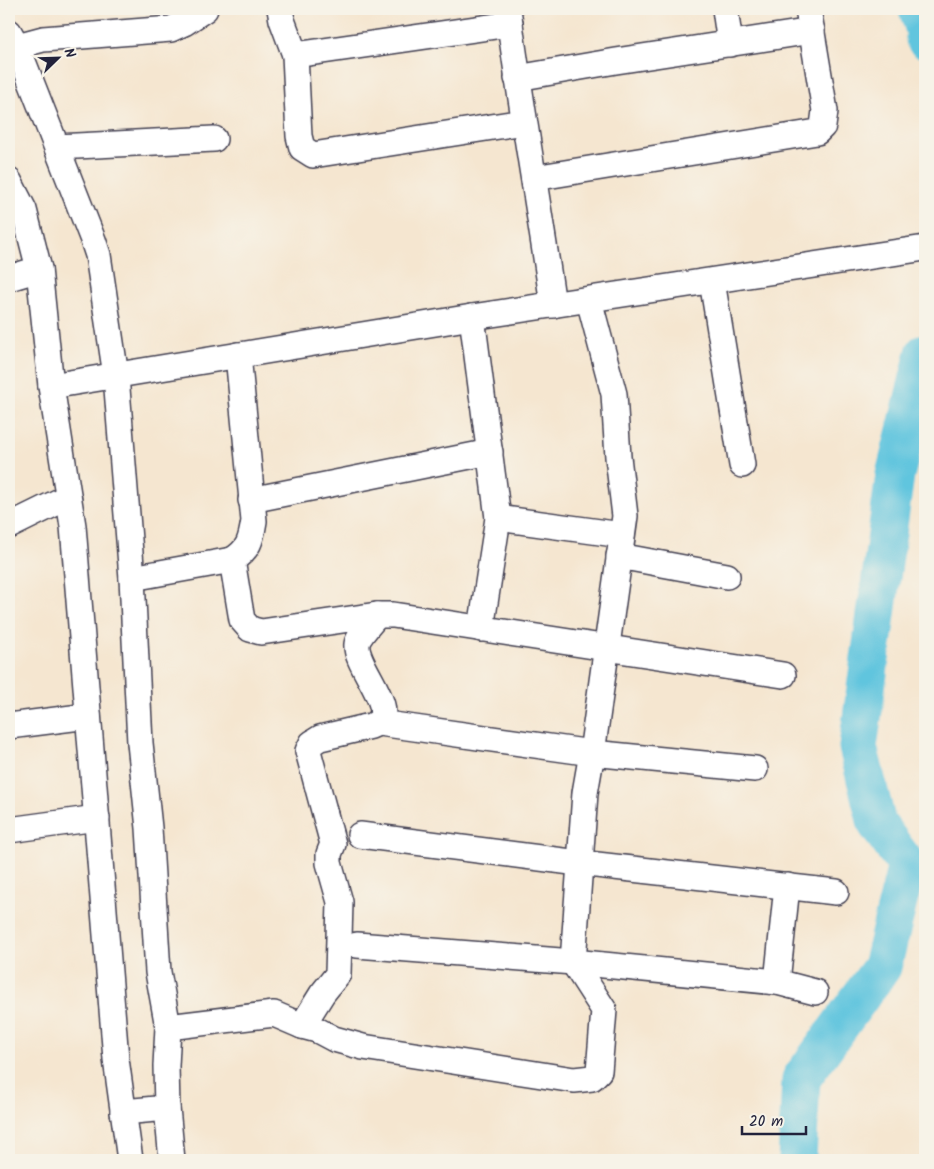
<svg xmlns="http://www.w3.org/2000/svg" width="934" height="1169" font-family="Kalam,sans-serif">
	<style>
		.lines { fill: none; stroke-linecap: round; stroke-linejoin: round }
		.river { stroke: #60c5de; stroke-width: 39 }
		.minor-casing { stroke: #423f51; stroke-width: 28 }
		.minor { stroke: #fff; stroke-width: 25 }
	</style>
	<rect width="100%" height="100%" fill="#f7f3e8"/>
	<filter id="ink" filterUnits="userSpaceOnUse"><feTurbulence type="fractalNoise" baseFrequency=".02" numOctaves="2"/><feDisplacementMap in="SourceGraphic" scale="10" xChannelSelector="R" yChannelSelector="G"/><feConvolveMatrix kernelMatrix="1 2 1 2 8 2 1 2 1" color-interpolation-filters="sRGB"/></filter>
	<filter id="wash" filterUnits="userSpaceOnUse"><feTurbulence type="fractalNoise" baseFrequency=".0096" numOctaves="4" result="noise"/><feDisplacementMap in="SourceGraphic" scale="20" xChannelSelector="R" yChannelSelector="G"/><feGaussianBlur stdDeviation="1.12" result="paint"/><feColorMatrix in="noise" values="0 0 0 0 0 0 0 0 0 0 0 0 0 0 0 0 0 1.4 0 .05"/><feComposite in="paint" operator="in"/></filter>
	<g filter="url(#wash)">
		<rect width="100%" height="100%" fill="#f5e6d0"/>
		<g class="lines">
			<g class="river">
				<polyline points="918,9 925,30 925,39"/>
				<polyline points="797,1160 801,1079 882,967 907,865 877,824 858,747 895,475 925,353"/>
			</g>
		</g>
	</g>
	<g filter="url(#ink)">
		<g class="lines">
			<g class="minor-casing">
				<g id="minor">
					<polyline points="280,9 282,20 295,55 510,24"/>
					<path d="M508,9C521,108 539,206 553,305"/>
					<polyline points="725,9 730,44"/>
					<polyline points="9,32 17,46 93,240 98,255 116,376 132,578 140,743 149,828 158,972 168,1027"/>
					<polyline points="17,46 43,39 171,29 184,23 205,9"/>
					<polyline points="295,55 299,136 302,148 313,155 524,122"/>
					<polyline points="517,78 616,61 812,31"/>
					<polyline points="57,147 214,139"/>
					<polyline points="534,178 817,132 823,126 825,111 808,9"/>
					<polyline points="9,181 24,210 39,269 51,386 73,526 116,1059 130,1160"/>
					<polyline points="9,278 39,269"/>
					<polyline points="712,281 742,465"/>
					<polyline points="472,317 498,518 481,629"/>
					<polyline points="51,386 472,317 925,248"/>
					<polyline points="251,500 490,452"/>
					<polyline points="498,518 622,535"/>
					<polyline points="9,526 68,497"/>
					<polyline points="619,556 727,576"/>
					<polyline points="232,560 242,620 250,629 261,632 377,615 393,615 783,675"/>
					<path d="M132,578L232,560C249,550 251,540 254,521L238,355"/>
					<polyline points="379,723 592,753 755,769"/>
					<polyline points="9,726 88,716"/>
					<polyline points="9,830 97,818"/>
					<polyline points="360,835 579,863 836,892"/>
					<polyline points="787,886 777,982 815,992"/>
					<polyline points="357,945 573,962 777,982"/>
					<path d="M302,1026L322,994L338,974L340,902L329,863V854L333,844L308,751L312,743L320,738L371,726C405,714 354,667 357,644C358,636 372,622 377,615"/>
					<polyline points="167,1108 172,1160"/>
					<polyline points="123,1112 167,1108 166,1066 168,1027 274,1014 302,1026 317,1030 334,1039 363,1047 574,1080 592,1078 599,1071 604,1010 573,962 585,793 592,753 625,516 618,457 614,394 589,300"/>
				</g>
			</g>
			<use href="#minor" class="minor"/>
		</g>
	</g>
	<rect width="934" height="1169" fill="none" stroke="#f7f3e8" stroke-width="30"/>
	<g transform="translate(58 58) rotate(67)" stroke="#f7f3e8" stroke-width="4" paint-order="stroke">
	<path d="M0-4L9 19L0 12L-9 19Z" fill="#22223b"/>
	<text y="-8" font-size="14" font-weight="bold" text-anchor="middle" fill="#22223b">N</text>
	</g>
	<path d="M742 1126v8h64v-8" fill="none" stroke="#22223b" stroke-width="2.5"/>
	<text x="749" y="1126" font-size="15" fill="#22223b" stroke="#f7f3e8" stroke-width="4" paint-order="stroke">20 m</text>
</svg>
